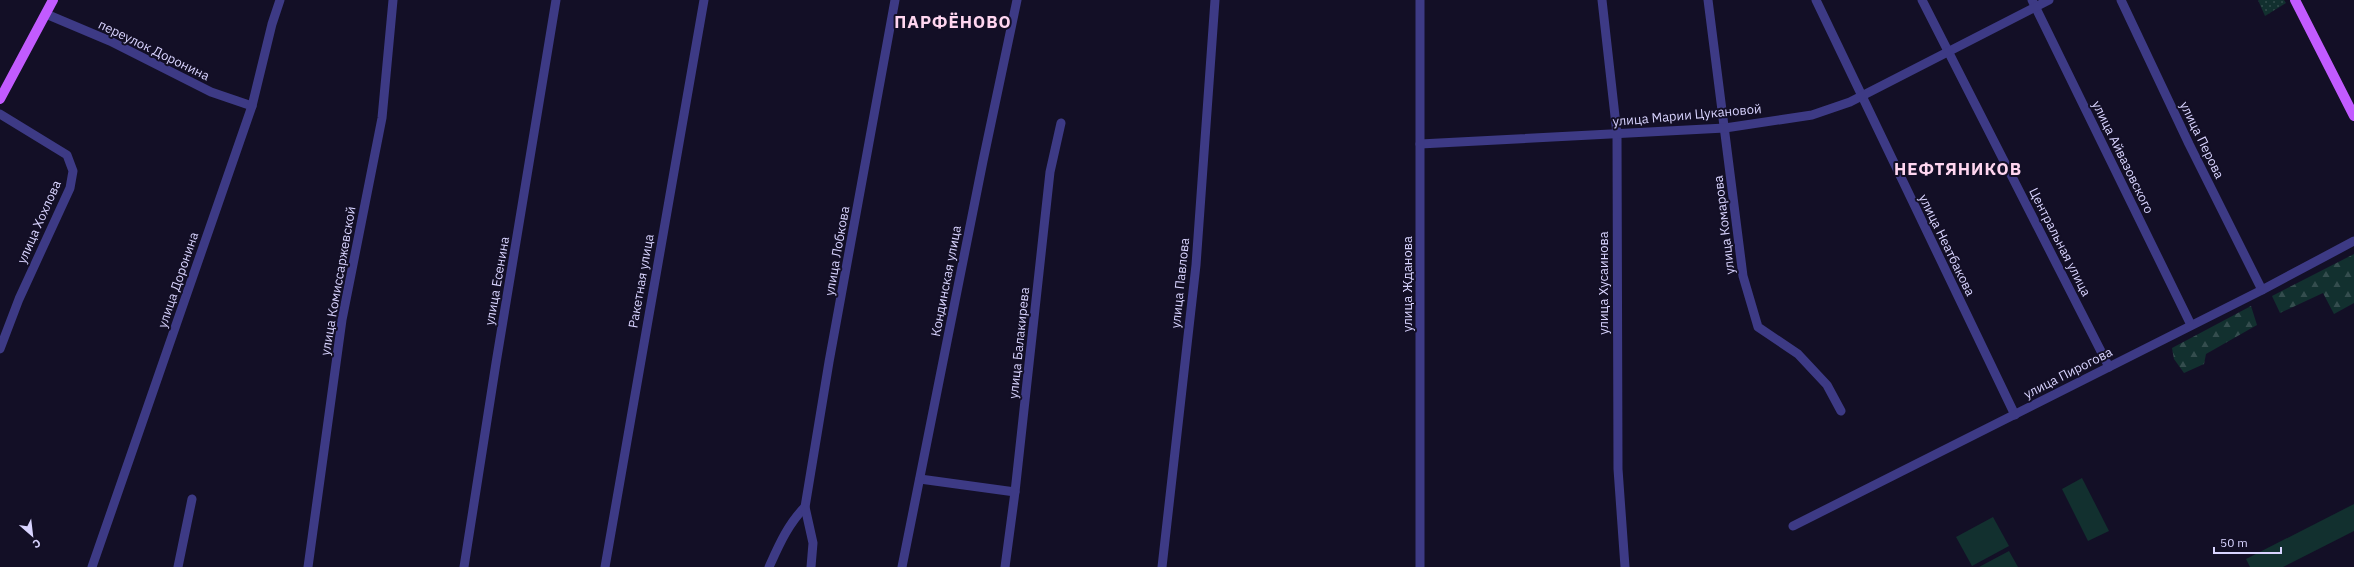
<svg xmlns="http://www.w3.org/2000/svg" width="2354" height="567" font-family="'IBM Plex Sans',sans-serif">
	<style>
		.grass { fill: url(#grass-dots) }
		.forest { fill: url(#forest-firs) }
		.park { fill: #12302f }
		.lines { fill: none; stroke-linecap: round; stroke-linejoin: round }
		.street { stroke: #3d3a85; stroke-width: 9 }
		.primary { stroke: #c25bff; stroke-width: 10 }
		.labels { text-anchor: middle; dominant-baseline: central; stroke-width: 4; stroke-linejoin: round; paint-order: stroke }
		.street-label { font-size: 13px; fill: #d9d4ff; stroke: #130f26 }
		.district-label { font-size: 17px; font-weight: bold; letter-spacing: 1px; fill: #ffd6f0; stroke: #130f26 }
	</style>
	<defs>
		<pattern id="grass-dots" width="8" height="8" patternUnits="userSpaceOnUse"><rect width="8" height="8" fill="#12302f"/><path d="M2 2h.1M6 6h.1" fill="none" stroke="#344d4e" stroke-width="1.8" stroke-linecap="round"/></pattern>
		<pattern id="forest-firs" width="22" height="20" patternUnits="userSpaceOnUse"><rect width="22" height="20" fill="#12302f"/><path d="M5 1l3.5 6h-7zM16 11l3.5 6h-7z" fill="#344d4e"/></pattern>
	</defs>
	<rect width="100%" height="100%" fill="#130f26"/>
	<polygon class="grass" points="2258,0 2284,0 2286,3 2265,16"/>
	<g class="forest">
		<polygon points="2354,254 2354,303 2334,314 2323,293 2280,313 2272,296"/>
		<polygon points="2251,306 2257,325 2206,354 2204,364 2184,373 2174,359 2172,348"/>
	</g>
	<g class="park">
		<polygon points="2082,478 2109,531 2088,541 2062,489"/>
		<polygon points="2354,504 2354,531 2283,567 2250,567 2246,559"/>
		<polygon points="1993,517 2009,546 1972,566 1956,537"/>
		<polygon points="2009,551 2018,567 1979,567"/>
	</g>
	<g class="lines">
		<g class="street">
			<polyline points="1602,0 1617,134 1618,469 1625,567"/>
			<polyline points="1708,0 1743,276 1758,327 1798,354 1827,385 1841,411"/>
			<polyline points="1816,0 2015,415"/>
			<polyline points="1922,0 2109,367"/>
			<polyline points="2032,0 2191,325"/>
			<polyline points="2121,0 2189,144 2262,290"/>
			<polyline points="46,14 110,41 211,92 252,106"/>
			<polyline points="0,114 67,155 73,171 70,188 19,299 0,349"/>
			<polyline points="1420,144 1725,128 1812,115 1850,102 2049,0"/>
			<polyline points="920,479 1015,492"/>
			<polyline points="1793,526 2262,290 2354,241"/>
			<polyline points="92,567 252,106 272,24 280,0"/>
			<polyline points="178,567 192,499"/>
			<polyline points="308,567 342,320 382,118 393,0"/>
			<polyline points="464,567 496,363 556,0"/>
			<polyline points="605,567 704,0"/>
			<path d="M769,567C779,545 788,524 805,507"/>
			<polyline points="811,567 813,543 805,507 829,362 895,0"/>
			<polyline points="902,567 983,161 1017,0"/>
			<polyline points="1005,567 1015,492 1050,172 1061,123"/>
			<polyline points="1162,567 1196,265 1215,0"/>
			<polyline points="1420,567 1420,0"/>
		</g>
		<g class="primary">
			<polyline points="2295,0 2354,116"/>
			<polyline points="0,99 53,0"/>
		</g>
	</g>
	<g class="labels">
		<g class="street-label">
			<text transform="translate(154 50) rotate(26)">переулок Доронина</text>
			<text transform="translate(1687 115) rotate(-5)">улица Марии Цукановой</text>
			<text transform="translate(2202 140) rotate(64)">улица Перова</text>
			<text transform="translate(2123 157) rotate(64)">улица Айвазовского</text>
			<text transform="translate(39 222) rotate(-66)">улица Хохлова</text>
			<text transform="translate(1724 225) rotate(-97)">улица Комарова</text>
			<text transform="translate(2060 242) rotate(63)">Центральная улица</text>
			<text transform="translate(1947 245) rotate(64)">улица Неатбакова</text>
			<text transform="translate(837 251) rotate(-80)">улица Лобкова</text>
			<text transform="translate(178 280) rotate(-71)">улица Доронина</text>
			<text transform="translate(338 281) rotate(-80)">улица Комиссаржевской</text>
			<text transform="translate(497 281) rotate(-80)">улица Есенина</text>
			<text transform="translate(641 281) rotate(-80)">Ракетная улица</text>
			<text transform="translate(946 281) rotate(-79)">Кондинская улица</text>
			<text transform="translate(1180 283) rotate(-84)">улица Павлова</text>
			<text transform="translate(1603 283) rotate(-90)">улица Хусаинова</text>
			<text transform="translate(1407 284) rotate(-90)">улица Жданова</text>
			<text transform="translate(1019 343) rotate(-84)">улица Балакирева</text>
			<text transform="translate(2068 373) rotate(-27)">улица Пирогова</text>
		</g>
		<g class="district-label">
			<text x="953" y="22">ПАРФЁНОВО</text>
			<text x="1958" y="169">НЕФТЯНИКОВ</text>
		</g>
	</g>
	<g transform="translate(32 535) rotate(152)" stroke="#130f26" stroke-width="3" paint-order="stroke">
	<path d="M0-3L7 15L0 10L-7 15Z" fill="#d9d4ff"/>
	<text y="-6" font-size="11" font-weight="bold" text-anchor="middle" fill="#d9d4ff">С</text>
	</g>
	<path d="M2214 547v6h67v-6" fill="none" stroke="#d9d4ff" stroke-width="2"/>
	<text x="2220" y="547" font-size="12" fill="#d9d4ff" stroke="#130f26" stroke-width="3" paint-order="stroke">50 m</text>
</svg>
